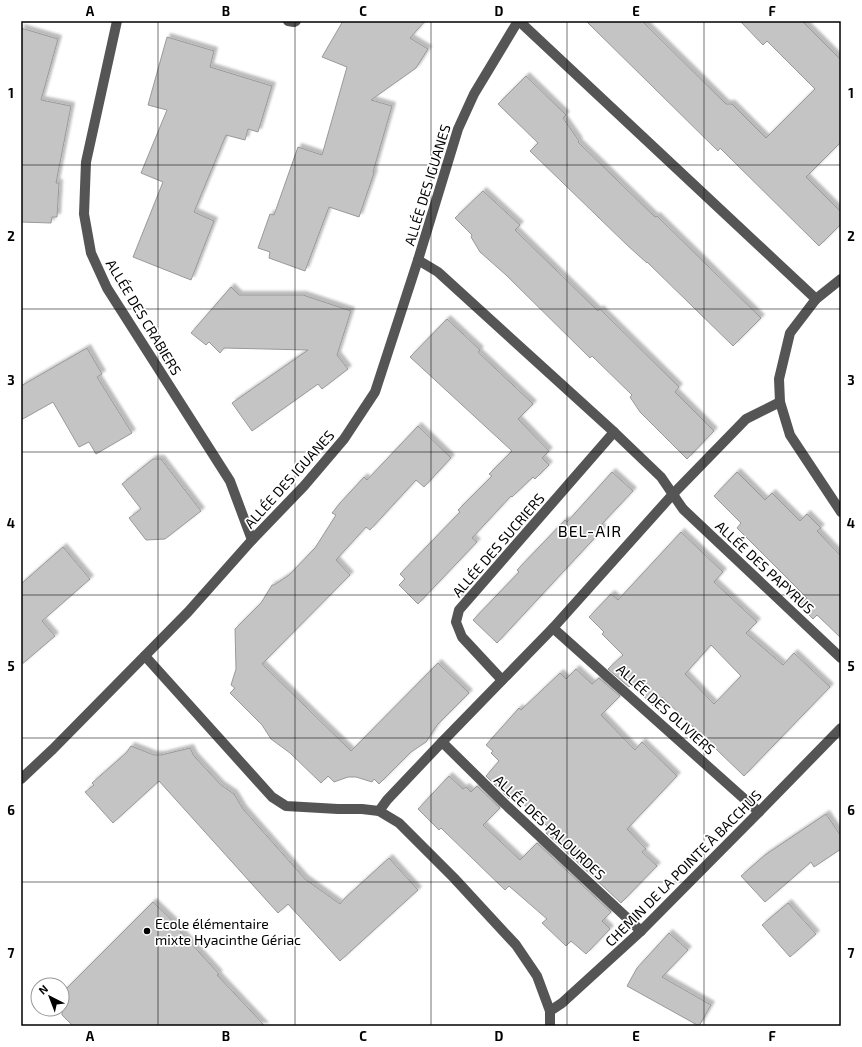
<svg xmlns="http://www.w3.org/2000/svg" width="862" height="1047" font-family="'Exo 2',sans-serif">
	<style>
		.building { fill: #c4c4c4; stroke: #999; fill-rule: evenodd; filter: url(#shadow) }
		.lines { fill: none; stroke-linecap: round; stroke-linejoin: round }
		.minor { stroke: #555; stroke-width: 10 }
		.grid { fill: none; stroke: #000; stroke-width: 1; stroke-opacity: 0.55 }
		.poi-dot { fill: #000; stroke: #fff; stroke-width: 1.5 }
		.labels { text-anchor: middle; dominant-baseline: central; stroke-width: 3.5; stroke-linejoin: round; paint-order: stroke }
		.street-label { font-size: 14px; fill: #000; stroke: #fff }
		.poi-label { font-size: 14px; fill: #000; stroke: #fff; text-anchor: start }
		.quarter-label { font-size: 16px; letter-spacing: 1px; fill: #000; stroke: #fff }
		.neatline { fill: none; stroke: #000; stroke-width: 1.5 }
		.grid-label { font-size: 13px; text-anchor: middle; font-weight: bold; fill: #000 }
	</style>
	<defs>
		<filter id="shadow"><feDropShadow dx="3.5" dy="-3.5" stdDeviation="1" flood-color="#0004"/></filter>
	</defs>
	<rect width="100%" height="100%" fill="#fff"/>
	<g class="building">
		<polygon points="343,21 425,21 410,38 428,49 416,68 371,100 392,106 373,172 374,173 359,217 329,207 305,271 269,258 270,252 258,248 270,214 274,215 298,147 322,155 347,67 322,57"/>
		<polygon points="586,21 642,21 726,104 732,104 766,138 815,89 767,41 763,45 740,21 802,21 841,60 841,142 806,177 841,212 841,224 819,246 720,148 718,151"/>
		<polygon points="21,28 58,39 41,100 71,106 56,183 59,183 57,217 52,217 51,223 21,222"/>
		<polygon points="167,37 214,51 210,67 272,86 258,132 248,129 245,140 226,135 194,212 214,221 191,280 133,257 163,182 141,173 167,110 148,105"/>
		<polygon points="526,76 566,115 563,118 579,141 578,142 655,217 657,216 761,318 733,346 647,262 647,263 628,246 530,151 538,143 498,104"/>
		<polygon points="483,191 520,225 515,230 598,311 600,309 679,387 675,392 714,431 687,459 640,412 630,397 632,395 592,356 590,358 506,275 480,252 471,237 472,235 455,218"/>
		<polygon points="231,287 239,295 303,295 351,311 337,355 348,369 322,389 318,384 252,431 232,403 308,350 224,348 220,353 209,342 206,345 191,333"/>
		<polygon points="447,319 480,350 478,352 533,404 518,419 549,451 542,458 549,465 535,479 533,477 512,497 511,496 472,538 477,542 418,604 399,585 405,579 400,574 460,512 458,510 492,476 489,474 512,451 410,357"/>
		<polygon points="87,348 102,374 97,377 132,433 96,454 89,442 79,447 53,402 21,420 21,386"/>
		<polygon points="418,426 451,458 424,487 416,480 370,530 366,527 336,560 350,575 262,664 351,751 438,663 469,693 437,725 426,742 411,752 379,784 374,779 372,782 356,777 348,777 334,782 328,776 321,783 290,753 271,739 262,725 230,693 235,688 231,685 236,669 235,629 261,603 272,585 274,585 289,575 315,548 336,515 332,513 340,503 364,477 367,480"/>
		<polygon points="153,459 161,459 201,511 165,539 146,540 129,518 141,509 122,484"/>
		<polygon points="612,472 633,491 600,526 603,529 497,643 473,620 519,572 517,570 565,520 567,522"/>
		<polygon points="737,472 765,500 772,493 800,521 807,514 821,528 817,531 841,556 841,638 817,615 813,619 799,605 807,598 737,528 741,523 714,496"/>
		<path d="M681,532L723,572L714,582L757,622L746,633L783,665L794,653L830,687L744,776L662,697L653,706L632,684L629,687L608,669L623,655L602,634L604,632L589,617L611,594L618,600ZM711,645L741,676L714,704L685,674Z"/>
		<polygon points="63,547 90,579 42,621 55,636 21,665 21,584"/>
		<polygon points="576,669 592,684 599,678 620,696 601,715 635,750 642,742 677,776 627,829 646,849 642,852 657,866 621,903 546,833 550,829 536,815 513,795 509,799 486,776 499,761 491,753 493,751 486,745 519,708 521,710 560,673 566,679"/>
		<polygon points="131,746 154,755 161,755 190,748 194,756 221,785 234,794 243,809 305,879 340,904 345,898 389,858 418,890 340,961 288,904 278,913 159,781 113,823 85,792 94,785 92,783 126,753"/>
		<polygon points="449,776 463,789 466,787 471,792 477,786 500,808 483,825 520,860 537,843 611,912 602,921 610,929 586,954 571,941 566,946 542,923 547,919 509,886 505,890 441,828 439,830 418,809"/>
		<polygon points="826,814 841,836 841,849 814,867 811,862 765,902 741,876 765,855"/>
		<polygon points="153,902 180,928 178,929 219,974 217,975 265,1026 73,1026 62,1015 62,993"/>
		<polygon points="788,903 816,934 790,957 762,925"/>
		<polygon points="669,933 688,950 662,977 711,1005 699,1026 627,986 637,968"/>
	</g>
	<g class="lines">
		<g class="minor">
			<polyline points="117,21 86,162 84,214 91,253 107,288 230,481 252,540"/>
			<polyline points="288,21 294,22 296,21"/>
			<polyline points="519,21 816,299"/>
			<polyline points="418,260 438,272 614,432 661,477 683,509 841,658"/>
			<polyline points="841,279 816,299 790,333 779,379 780,402 790,435 841,512"/>
			<polyline points="553,628 759,812"/>
			<polyline points="145,656 272,797 286,806 338,809 362,809 379,811 399,823 454,878 516,945 537,976 550,1011"/>
			<polyline points="502,680 462,637 456,622 459,610 614,432"/>
			<polyline points="442,742 508,807 641,931"/>
			<polyline points="21,779 53,749 188,612 252,540 304,486 344,439 375,392 418,260 458,129 474,94 518,21"/>
			<polyline points="379,811 387,800 442,742 553,628 673,494 746,419 780,402"/>
			<polyline points="550,1026 550,1011 562,1003 641,931 759,812 841,728"/>
		</g>
	</g>
	<path class="grid" d="M158,21V1026M295,21V1026M431,21V1026M567,21V1026M704,21V1026M21,165H841M21,309H841M21,452H841M21,595H841M21,738H841M21,882H841"/>
	<circle class="poi-dot" cx="147" cy="931" r="4"/>
	<g class="labels">
		<g class="street-label">
			<text transform="translate(427 185) rotate(-73)">ALLÉE DES IGUANES</text>
			<text transform="translate(144 317) rotate(59)">ALLÉE DES CRABIERS</text>
			<text transform="translate(289 479) rotate(-48)">ALLÉE DES IGUANES</text>
			<text transform="translate(498 545) rotate(-49)">ALLÉE DES SUCRIERS</text>
			<text transform="translate(765 567) rotate(43)">ALLÉE DES PAPYRUS</text>
			<text transform="translate(666 709) rotate(42)">ALLÉE DES OLIVIERS</text>
			<text transform="translate(550 827) rotate(43)">ALLÉE DES PALOURDES</text>
			<text transform="translate(683 868) rotate(-45)">CHEMIN DE LA POINTE À BACCHUS</text>
		</g>
		<g class="poi-label">
			<text x="155" y="923">Ecole élémentaire<tspan x="155" dy="16">mixte Hyacinthe Gériac</tspan></text>
		</g>
		<g class="quarter-label">
			<text x="590" y="530">BEL-AIR</text>
		</g>
	</g>
	<rect width="862" height="1047" fill="none" stroke="#ffffff" stroke-width="44"/>
	<g transform="translate(50 997) rotate(318)"><circle r="19" fill="#ffffff" stroke="#999999"/>
	<path d="M0-3L7 15L0 10L-7 15Z" fill="#000000"/>
	<text y="-6" font-size="11" font-weight="bold" text-anchor="middle" fill="#000000">N</text>
	</g>
	<rect x="22" y="22" width="818" height="1003" class="neatline"/>
	<g class="grid-label">
		<text x="90" y="16">A</text>
		<text x="226" y="16">B</text>
		<text x="363" y="16">C</text>
		<text x="499" y="16">D</text>
		<text x="636" y="16">E</text>
		<text x="772" y="16">F</text>
		<text x="11" y="98">1</text>
		<text x="851" y="98">1</text>
		<text x="11" y="241">2</text>
		<text x="851" y="241">2</text>
		<text x="11" y="385">3</text>
		<text x="851" y="385">3</text>
		<text x="11" y="528">4</text>
		<text x="851" y="528">4</text>
		<text x="11" y="671">5</text>
		<text x="851" y="671">5</text>
		<text x="11" y="815">6</text>
		<text x="851" y="815">6</text>
		<text x="11" y="958">7</text>
		<text x="851" y="958">7</text>
		<text x="90" y="1041">A</text>
		<text x="226" y="1041">B</text>
		<text x="363" y="1041">C</text>
		<text x="499" y="1041">D</text>
		<text x="636" y="1041">E</text>
		<text x="772" y="1041">F</text>
	</g>
</svg>
